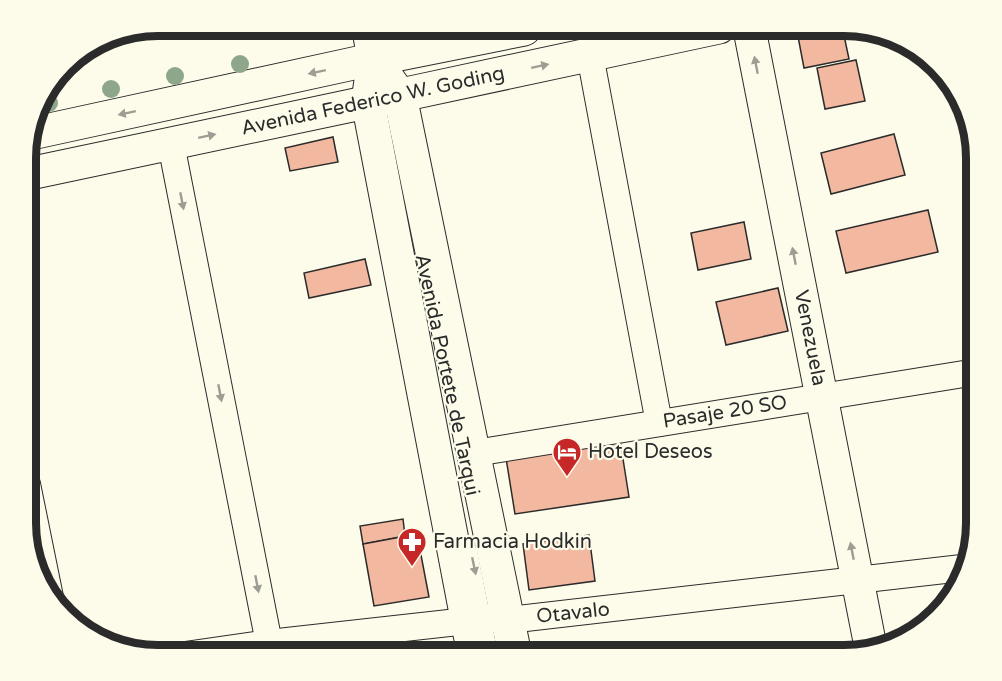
<svg xmlns="http://www.w3.org/2000/svg" width="1002" height="681" font-family="'Varela Round',sans-serif">
	<style>
		.building { fill: #f2b8a0; stroke: #2b2b2b; stroke-width: 1.5 }
		.lines { fill: none; stroke-linecap: round; stroke-linejoin: round }
		.service-casing { stroke: #2b2b2b; stroke-width: 14 }
		.minor-casing { stroke: #2b2b2b; stroke-width: 28 }
		.tertiary-casing { stroke: #2b2b2b; stroke-width: 34 }
		.primary-casing { stroke: #2b2b2b; stroke-width: 35 }
		.service { stroke: #fdfbea; stroke-width: 12 }
		.minor { stroke: #fdfbea; stroke-width: 26 }
		.tertiary { stroke: #fdfbea; stroke-width: 32 }
		.primary { stroke: #fdfbea; stroke-width: 33 }
		.tree { fill: #8ea78a }
		.oneway { fill: #9e9d94 }
		.labels { text-anchor: middle; dominant-baseline: central; stroke-width: 4.5; stroke-linejoin: round; paint-order: stroke }
		.street-label { font-size: 20px; fill: #2b2b2b; stroke: #fdfbea }
		.poi-label { font-size: 20px; fill: #2b2b2b; stroke: #fdfbea; text-anchor: start }
		.rim { fill: none; stroke: #2b2b2b; stroke-width: 8 }
	</style>
	<rect width="100%" height="100%" fill="#fdfbea"/>
	<g class="building">
		<polygon points="796,26 842,26 849,59 804,68"/>
		<polygon points="856,60 865,101 825,109 817,68"/>
		<polygon points="894,134 905,175 831,194 821,153"/>
		<polygon points="333,137 338,162 290,171 285,148"/>
		<polygon points="928,210 938,252 846,273 836,231"/>
		<polygon points="744,222 751,259 698,270 691,233"/>
		<polygon points="365,259 371,285 309,298 304,273"/>
		<polygon points="778,288 788,331 726,345 716,302"/>
		<polygon points="620,440 629,497 515,514 506,458"/>
		<polygon points="403,519 405,536 363,544 360,526"/>
		<polygon points="417,534 429,597 374,606 363,544"/>
		<polygon points="589,535 595,581 529,590 523,544"/>
	</g>
	<g class="lines">
		<g class="service-casing">
			<polyline id="service" points="471,551 492,655"/>
		</g>
		<g class="minor-casing">
			<g id="minor">
				<polyline points="590,55 659,423"/>
				<polyline points="171,144 269,643"/>
				<polyline points="475,453 976,372"/>
				<polyline points="27,484 50,597"/>
				<polyline points="185,655 269,643 485,619 508,620 962,568"/>
			</g>
		</g>
		<g class="tertiary-casing">
			<g id="tertiary">
				<polyline points="749,27 871,649"/>
				<polyline points="29,134 374,59"/>
				<polyline points="27,174 368,102"/>
			</g>
		</g>
		<g class="primary-casing">
			<g id="primary">
				<polyline points="369,30 374,59 368,102 474,655"/>
				<polyline points="374,59 400,96 515,655"/>
				<polyline points="374,59 524,29"/>
				<polyline points="378,100 719,27"/>
			</g>
		</g>
		<use href="#service" class="service"/>
		<use href="#minor" class="minor"/>
		<use href="#tertiary" class="tertiary"/>
		<use href="#primary" class="primary"/>
	</g>
	<g class="tree">
		<circle cx="240" cy="64" r="9"/>
		<circle cx="175" cy="76" r="9"/>
		<circle cx="111" cy="89" r="9"/>
		<circle cx="49" cy="103" r="9"/>
	</g>
	<defs><path id="oneway-solid" d="M-6-.8H1V-3.2L6.5 0L1 3.2V.8H-6Z" transform="scale(1.5)"/></defs>
	<g class="oneway">
		<use href="#oneway-solid" transform="translate(756 65) rotate(-101)"/>
		<use href="#oneway-solid" transform="translate(540 66) rotate(-12)"/>
		<use href="#oneway-solid" transform="translate(317 72) rotate(168)"/>
		<use href="#oneway-solid" transform="translate(127 113) rotate(168)"/>
		<use href="#oneway-solid" transform="translate(207 136) rotate(-12)"/>
		<use href="#oneway-solid" transform="translate(182 201) rotate(79)"/>
		<use href="#oneway-solid" transform="translate(794 256) rotate(-101)"/>
		<use href="#oneway-solid" transform="translate(220 393) rotate(79)"/>
		<use href="#oneway-solid" transform="translate(852 551) rotate(-101)"/>
		<use href="#oneway-solid" transform="translate(474 566) rotate(78)"/>
		<use href="#oneway-solid" transform="translate(257 584) rotate(79)"/>
	</g>
	<defs>
		<g id="hotel-pin" transform="scale(1.5)"><path d="M0 17L-7.5 6A9.5 9.5 0 1 1 7.5 6Z" fill="#c62828" stroke="#fdfbea"/><path d="M-6-4.5h1.5V1H6V5H4.5V3h-9V5H-6ZM-4 0a1.8 1.8 0 1 1 3.6 0ZM.5 0V-2.5h3Q6-2.5 6 0Z" fill="#fff"/></g>
		<g id="pharmacy-pin" transform="scale(1.5)"><path d="M0 17L-7.5 6A9.5 9.5 0 1 1 7.5 6Z" fill="#c62828" stroke="#fdfbea"/><path d="M-2-6h4v4h4v4h-4v4h-4v-4h-4v-4h4Z" fill="#fff"/></g>
	</defs>
	<g fill-rule="evenodd">
		<use href="#hotel-pin" x="567" y="452"/>
		<use href="#pharmacy-pin" x="412" y="542"/>
	</g>
	<g class="labels">
		<g class="street-label">
			<text transform="translate(373 101) rotate(-12)">Avenida Federico W. Goding</text>
			<text transform="translate(810 338) rotate(79)">Venezuela</text>
			<text transform="translate(447 375) rotate(78)">Avenida Portete de Tarqui</text>
			<text transform="translate(725 412) rotate(-9)">Pasaje 20 SO</text>
			<text transform="translate(573 613) rotate(-6)">Otavalo</text>
		</g>
		<g class="poi-label">
			<text x="588" y="452">Hotel Deseos</text>
			<text x="433" y="542">Farmacia Hodkin</text>
		</g>
	</g>
	<path d="M0 0H1002V681H0ZM158 36H844A122 122 0 0 1 966 158V523A122 122 0 0 1 844 645H158A122 122 0 0 1 36 523V158A122 122 0 0 1 158 36Z" fill="#fdfbea" fill-rule="evenodd"/>
	<path class="rim" d="M158 36H844A122 122 0 0 1 966 158V523A122 122 0 0 1 844 645H158A122 122 0 0 1 36 523V158A122 122 0 0 1 158 36Z"/>
</svg>
